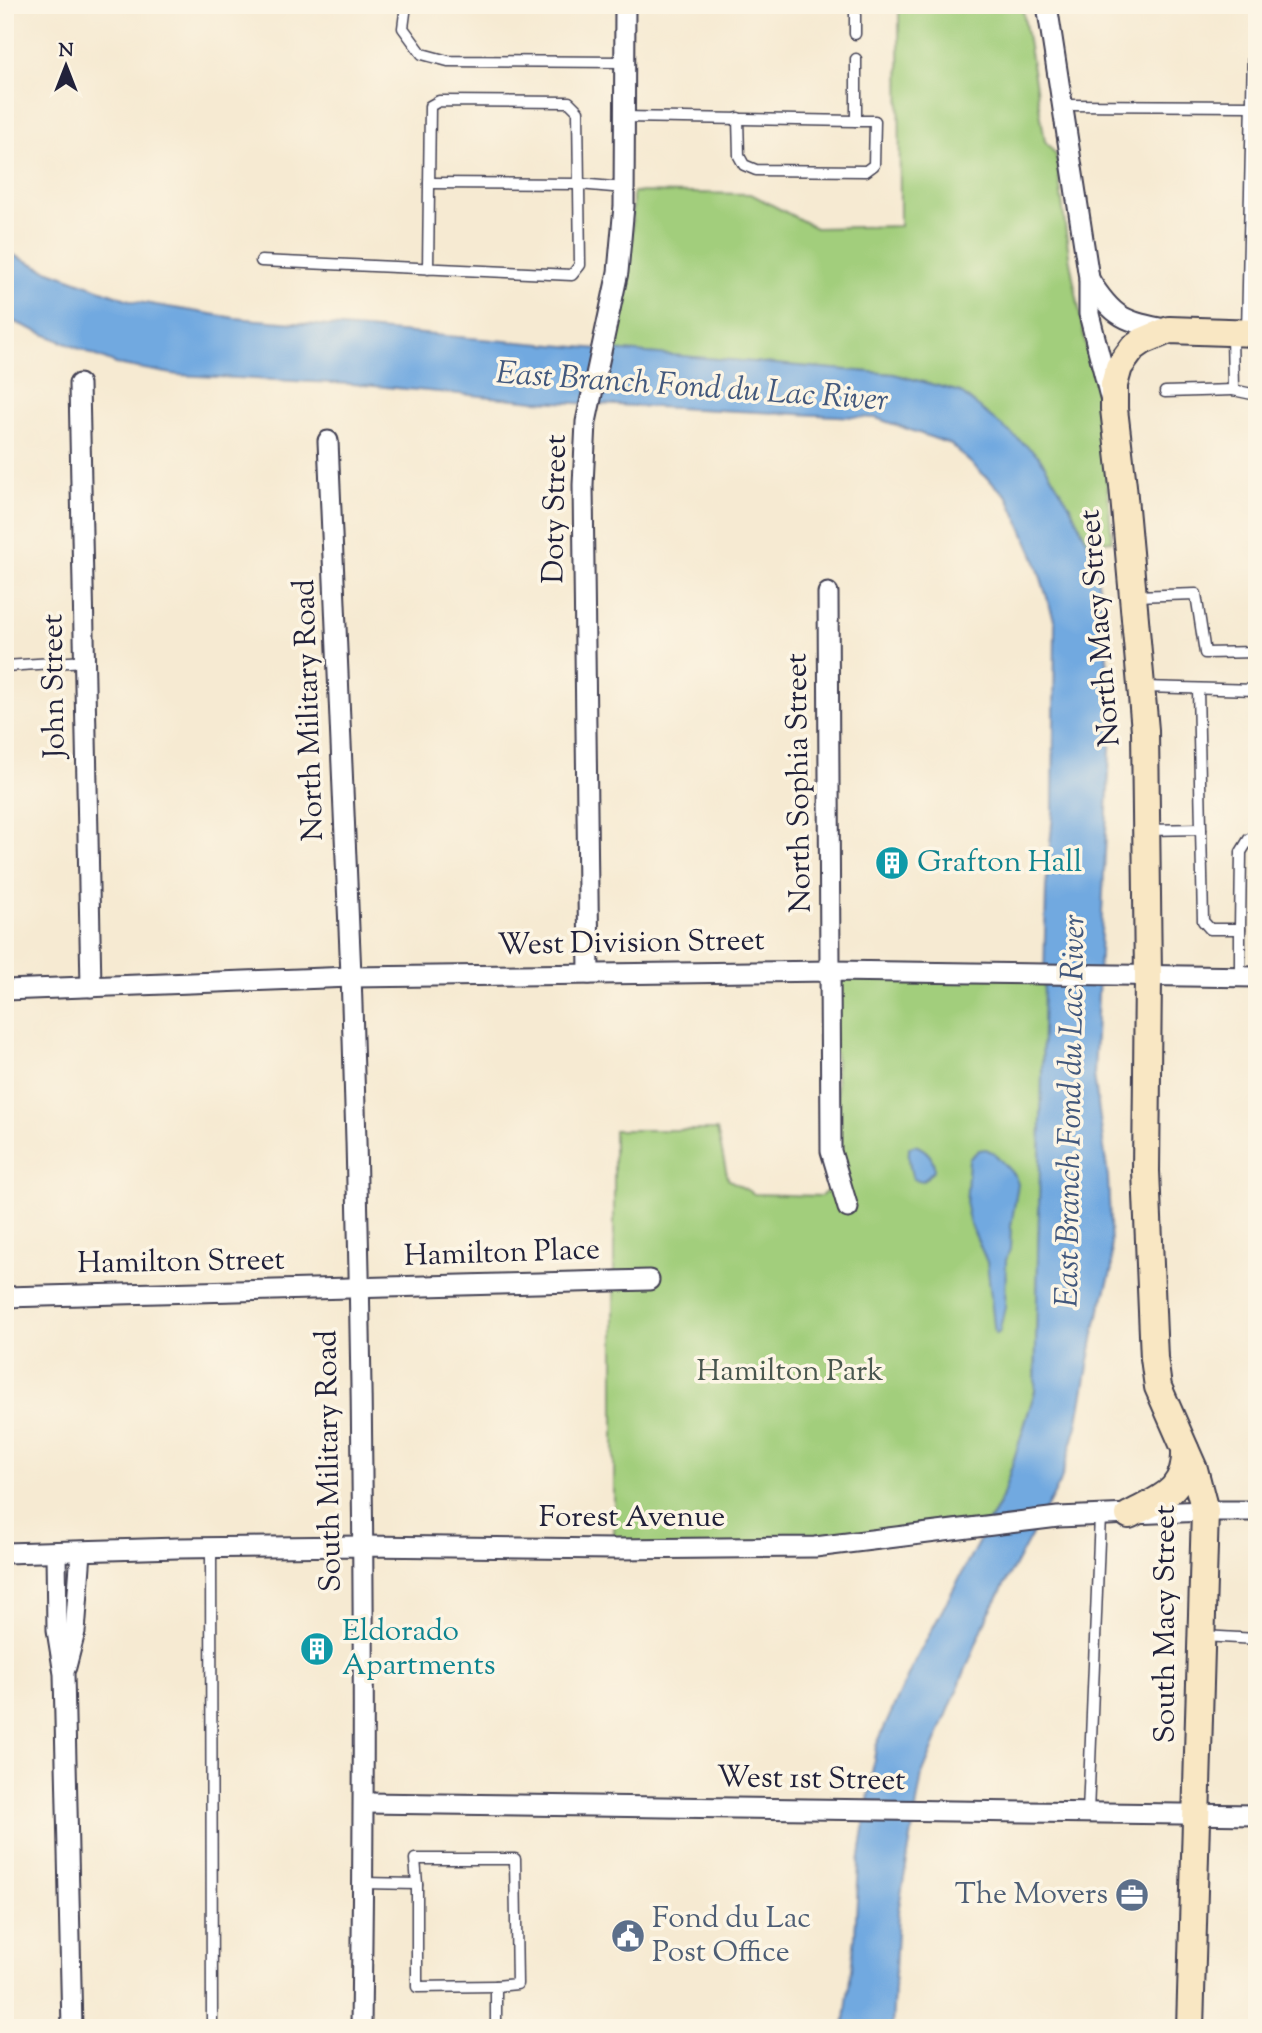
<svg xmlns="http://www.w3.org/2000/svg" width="1262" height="2033" font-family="'Sorts Mill Goudy',serif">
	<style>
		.green { fill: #a2ce7b; stroke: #62785b; stroke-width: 2 }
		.water { fill: #71a9e0; stroke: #4a668e; stroke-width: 2 }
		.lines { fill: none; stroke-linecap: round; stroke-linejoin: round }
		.service-casing { stroke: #424052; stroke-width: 13 }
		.minor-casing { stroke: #424052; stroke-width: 23 }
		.secondary-casing { stroke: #424052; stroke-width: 30 }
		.service { stroke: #fff; stroke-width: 10 }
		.minor { stroke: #fff; stroke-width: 19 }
		.secondary { stroke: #f9e7c3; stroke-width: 26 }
		.labels { text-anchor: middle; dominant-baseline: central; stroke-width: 7; stroke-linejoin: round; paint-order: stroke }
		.street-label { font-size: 30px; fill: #22223b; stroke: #fcf5e5 }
		.culture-label { font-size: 30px; fill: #0d838f; stroke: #fcf5e5; text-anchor: start }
		.park-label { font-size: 30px; fill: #48564e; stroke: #fcf5e5 }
		.service-label { font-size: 30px; fill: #4e5e75; stroke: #fcf5e5; text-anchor: end }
		.water-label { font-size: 32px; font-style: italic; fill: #42587d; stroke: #fcf5e5 }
	</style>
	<rect width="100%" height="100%" fill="#fcf5e5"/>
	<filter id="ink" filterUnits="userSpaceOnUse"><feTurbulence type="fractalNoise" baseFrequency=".0143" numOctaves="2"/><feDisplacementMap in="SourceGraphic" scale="14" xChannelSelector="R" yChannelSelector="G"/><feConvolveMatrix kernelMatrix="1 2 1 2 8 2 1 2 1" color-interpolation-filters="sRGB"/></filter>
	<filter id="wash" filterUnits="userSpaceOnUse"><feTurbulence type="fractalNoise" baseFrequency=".00686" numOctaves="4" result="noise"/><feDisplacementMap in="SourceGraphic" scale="28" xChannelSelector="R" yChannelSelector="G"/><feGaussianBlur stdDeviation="1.57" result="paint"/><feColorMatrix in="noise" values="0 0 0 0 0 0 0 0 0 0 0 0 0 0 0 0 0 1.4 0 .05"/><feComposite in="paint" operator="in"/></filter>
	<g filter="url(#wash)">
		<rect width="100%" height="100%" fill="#f6ead2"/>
		<g class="green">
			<polygon points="899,5 1022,5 1045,141 1056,155 1069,256 1087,351 1095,378 1104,446 1112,541 1088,543 1070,506 960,392 894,374 601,350 629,272 632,244 633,192 751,194 816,228 900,226"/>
			<polygon points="832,971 1045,975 1035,1391 1002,1498 987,1525 846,1544 614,1549 614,1130 717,1130 728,1179 754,1194 821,1196 840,1180"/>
		</g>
		<g class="water">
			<polygon points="5,251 44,269 132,301 235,318 894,374 960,392 1039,456 1070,506 1088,543 1099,586 1110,686 1111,730 1094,1075 1108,1177 1112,1269 1096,1323 1077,1426 1060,1483 988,1615 922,1775 898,1912 892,2028 844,2028 855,1936 859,1863 876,1746 912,1667 1002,1498 1035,1391 1046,888 1053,813 1055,623 1034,556 1008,497 950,444 876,418 535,401 353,384 178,375 116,364 5,318"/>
			<path d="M915,1145C926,1149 935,1158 934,1170L923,1181L913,1179C910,1169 908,1158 909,1148Z"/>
			<polygon points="986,1149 994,1153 1015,1176 1018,1184 1011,1226 1010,1249 1006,1260 1005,1307 999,1333 995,1334 987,1262 969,1221 966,1206 969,1159 979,1150"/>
		</g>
	</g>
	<g filter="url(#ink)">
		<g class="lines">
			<g class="service-casing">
				<g id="service">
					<polyline points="406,5 403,28 422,54 448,61 624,62"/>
					<polyline points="855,5 855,34"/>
					<polyline points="1062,105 1252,106"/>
					<polyline points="624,117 856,121 856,59"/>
					<polyline points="738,118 739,156 744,165 756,170 866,171 874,165 875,121 856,121"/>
					<polyline points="429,183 579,184 624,188"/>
					<polyline points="261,261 572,275 580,265 578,111 569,102 439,101 430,106 428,269"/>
					<polyline points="1247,332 1254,5"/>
					<polyline points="1232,333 1233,390 1257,395"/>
					<polyline points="1165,392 1233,390"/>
					<polyline points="1134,596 1196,594 1205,653 1257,652"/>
					<polyline points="5,666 85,661"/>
					<polyline points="1143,687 1257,690"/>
					<polyline points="1198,689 1203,921 1210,929 1240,929 1241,852 1249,839 1257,838"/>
					<polyline points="1147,830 1201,829"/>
					<polyline points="1240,929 1240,977"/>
					<polyline points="211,1548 212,2028"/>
					<polyline points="1202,1636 1257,1639"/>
					<polyline points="1088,1813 1100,1516"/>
					<polyline points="363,1883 417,1884 415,1859 515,1859 517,1984 496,1986 496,2028"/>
					<polyline points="417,1884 417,1987 496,1986"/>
				</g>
			</g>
			<g class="minor-casing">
				<g id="minor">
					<polyline points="1047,5 1089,278 1089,314 1110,397"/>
					<path d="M1089,279C1114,319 1124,321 1169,330"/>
					<polyline points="79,384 91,987"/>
					<path d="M328,441C336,619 344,797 351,975C363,1325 366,1677 361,2028"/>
					<polyline points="828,593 831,1151 848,1208"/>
					<polyline points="589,974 583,485 586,422 618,272 624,206 625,5"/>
					<polyline points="5,990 351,977 832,971 1257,977"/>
					<polyline points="5,1297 649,1280"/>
					<polyline points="56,1552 57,1630 64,1674 72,2028"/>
					<polyline points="5,1553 178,1548 361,1546 614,1549 815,1547 1058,1517 1205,1511 1257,1511"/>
					<polyline points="66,1667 75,1632 81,1552"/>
					<polyline points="364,1803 1257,1815"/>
				</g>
			</g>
			<g class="secondary-casing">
				<g id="secondary">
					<path d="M1129,1515C1161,1498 1187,1491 1185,1449"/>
					<polyline points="1190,2028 1205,1511 1194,1469 1158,1387 1154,1358 1146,1171 1148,977 1145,730 1123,486 1114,409 1114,385 1119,367 1133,348 1143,341 1169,330 1257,333"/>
				</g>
			</g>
			<use href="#service" class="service"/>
			<use href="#minor" class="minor"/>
			<use href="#secondary" class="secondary"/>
		</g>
	</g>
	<defs>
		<g id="building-disc" transform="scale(1.75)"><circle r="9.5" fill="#0f9aa8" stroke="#fcf5e5"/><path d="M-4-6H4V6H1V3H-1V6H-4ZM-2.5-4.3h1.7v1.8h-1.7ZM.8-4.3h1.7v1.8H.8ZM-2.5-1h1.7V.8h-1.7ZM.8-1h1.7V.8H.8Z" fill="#fff"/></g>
		<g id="office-disc" transform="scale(1.75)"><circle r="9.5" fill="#5c6f8a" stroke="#fcf5e5"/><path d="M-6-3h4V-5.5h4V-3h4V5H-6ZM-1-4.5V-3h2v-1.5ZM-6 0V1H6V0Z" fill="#fff"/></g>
		<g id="civic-disc" transform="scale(1.75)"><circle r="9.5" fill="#5c6f8a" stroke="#fcf5e5"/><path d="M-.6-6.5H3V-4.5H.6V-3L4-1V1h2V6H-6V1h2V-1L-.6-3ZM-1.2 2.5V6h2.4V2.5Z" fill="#fff"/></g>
	</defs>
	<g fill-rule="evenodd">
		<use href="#building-disc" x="892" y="863"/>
		<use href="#building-disc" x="317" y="1649"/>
		<use href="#office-disc" x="1132" y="1895"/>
		<use href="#civic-disc" x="628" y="1936"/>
	</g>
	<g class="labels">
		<g class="street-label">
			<text transform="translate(556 509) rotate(-89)">Doty Street</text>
			<text transform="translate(1101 628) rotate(-95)">North Macy Street</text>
			<text transform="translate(55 686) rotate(-91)">John Street</text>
			<text transform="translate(310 710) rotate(-92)">North Military Road</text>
			<text transform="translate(800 783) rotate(-91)">North Sophia Street</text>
			<text transform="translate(631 944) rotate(-1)">West Division Street</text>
			<text transform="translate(502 1254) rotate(-2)">Hamilton Place</text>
			<text transform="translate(181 1263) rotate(-1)">Hamilton Street</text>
			<text transform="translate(330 1461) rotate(-91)">South Military Road</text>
			<text x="632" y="1518">Forest Avenue</text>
			<text transform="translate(1166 1624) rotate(-90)">South Macy Street</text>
			<text transform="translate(811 1780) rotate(1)">West 1st Street</text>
		</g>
		<g class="culture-label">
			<text x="917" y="863">Grafton Hall</text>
			<text x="342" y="1632">Eldorado<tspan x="342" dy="34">Apartments</tspan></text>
		</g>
		<g class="park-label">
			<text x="790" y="1372">Hamilton Park</text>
		</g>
		<g class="service-label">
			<text x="1108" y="1895">The Movers</text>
			<text x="652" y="1919" text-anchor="start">Fond du Lac<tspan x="652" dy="34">Post Office</tspan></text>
		</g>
		<g class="water-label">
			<text transform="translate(692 388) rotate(4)">East Branch Fond du Lac River</text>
			<text transform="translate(1072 1111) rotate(-89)">East Branch Fond du Lac River</text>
		</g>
	</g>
	<rect width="1262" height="2033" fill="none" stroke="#fcf5e5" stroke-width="28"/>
	<g transform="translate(66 66)" stroke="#fcf5e5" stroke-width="5" paint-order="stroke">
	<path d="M0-5L12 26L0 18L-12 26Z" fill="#22223b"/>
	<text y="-10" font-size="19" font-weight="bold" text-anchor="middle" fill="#22223b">N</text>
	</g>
</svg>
